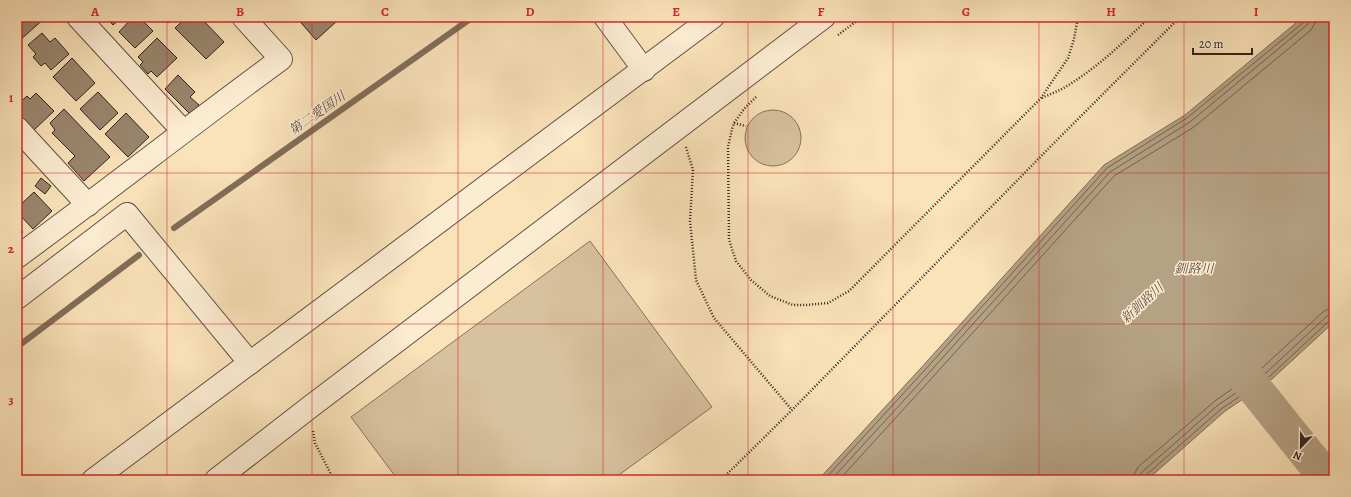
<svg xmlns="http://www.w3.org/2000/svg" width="1351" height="497" font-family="Alegreya,'Noto Serif JP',serif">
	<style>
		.green { fill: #d8c19e; stroke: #84725d }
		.water { fill: #b5a184; stroke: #806e5a }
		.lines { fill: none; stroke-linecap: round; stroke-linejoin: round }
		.shore { stroke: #726250; stroke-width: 1 }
		.stream { stroke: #806e5a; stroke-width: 6 }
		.river { stroke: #b5a184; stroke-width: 35 }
		.building { fill: #99866e; stroke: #30221c }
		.minor-casing { stroke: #625243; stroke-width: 24 }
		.path { stroke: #30221c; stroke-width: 2.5; stroke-dasharray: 1 2; stroke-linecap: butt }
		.minor { stroke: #fcecd2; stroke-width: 22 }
		.grid { fill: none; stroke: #d62828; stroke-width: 1; stroke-opacity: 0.55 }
		.labels { text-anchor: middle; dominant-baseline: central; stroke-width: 3; stroke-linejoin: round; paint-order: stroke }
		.water-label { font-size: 13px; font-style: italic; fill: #5f4e40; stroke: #fcecd2 }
		.neatline { fill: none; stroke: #d62828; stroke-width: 1.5 }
		.grid-label { font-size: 13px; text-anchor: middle; font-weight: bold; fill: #d62828 }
	</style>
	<rect width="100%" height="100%" fill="#fae2b9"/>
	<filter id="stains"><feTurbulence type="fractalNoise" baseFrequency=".005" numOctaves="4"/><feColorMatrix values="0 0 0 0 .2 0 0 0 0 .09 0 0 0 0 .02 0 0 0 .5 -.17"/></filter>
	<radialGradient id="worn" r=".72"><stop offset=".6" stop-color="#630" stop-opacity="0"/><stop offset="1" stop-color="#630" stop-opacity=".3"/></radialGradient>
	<g class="green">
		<circle cx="773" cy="138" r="28"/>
		<polygon points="590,241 712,407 612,480 398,480 351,417"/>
	</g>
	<polygon class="water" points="1303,17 1334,17 1334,322 1272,379 1224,412 1147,480 818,480 920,369 1104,165 1185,115"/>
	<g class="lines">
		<g class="shore">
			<polyline points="824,480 923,372 1107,168 1187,118 1304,22 1305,17"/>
			<polyline points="831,480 927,375 1110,172 1190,122 1307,25 1310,21 1310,17"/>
			<polyline points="839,480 931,379 1114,176 1194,127 1311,30 1315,23 1316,17"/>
			<polyline points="1133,480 1135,473 1138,467 1215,401 1263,367 1323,312 1328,309 1334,308"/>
			<polyline points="1139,480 1140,476 1142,472 1218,405 1267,372 1327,316 1334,314"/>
			<polyline points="1144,480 1146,475 1221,409 1270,376 1330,320 1334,319"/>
		</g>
		<g class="stream">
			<polyline points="174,228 473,17"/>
			<polyline points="17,347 139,255"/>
		</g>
		<polyline class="river" points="1226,353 1328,480"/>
	</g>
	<g class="building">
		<polygon points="17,17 46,17 19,41 17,38"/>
		<polygon points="106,17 122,17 113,25"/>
		<polygon points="133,17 139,17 153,31 135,48 119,32"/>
		<polygon points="162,17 174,17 168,23"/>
		<polygon points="187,17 189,17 192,20 195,17 200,17 224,42 206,59 175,28"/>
		<polygon points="296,17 333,17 337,21 316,40"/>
		<polygon points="42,33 50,42 55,38 69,54 51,70 45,63 41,66 33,57 36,54 28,45"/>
		<polygon points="157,38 177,58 157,77 151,71 148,74 140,65 143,62 138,57"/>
		<polygon points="72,58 95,83 76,101 53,77"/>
		<polygon points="178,75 195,92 190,97 199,105 190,114 165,89"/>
		<polygon points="98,92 118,113 100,130 80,109"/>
		<polygon points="36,93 54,111 34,130 17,113 17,105 27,96 30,99"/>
		<polygon points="64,109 110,157 84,181 68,163 75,156 52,133 55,130 50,123"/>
		<polygon points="126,113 149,137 128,157 105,134"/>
		<polygon points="41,178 51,186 45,194 35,186"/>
		<polygon points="17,180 21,185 17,189"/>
		<polygon points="34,192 52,211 33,229 17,212 17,208"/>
		<polygon points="17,226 23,232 17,238"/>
	</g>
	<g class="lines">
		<g class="minor-casing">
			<g id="minor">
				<polyline points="78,17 183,131"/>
				<polyline points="605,17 644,70"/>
				<polyline points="17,128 88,205"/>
				<path d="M17,257C106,192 192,124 281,59L243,17"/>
				<polyline points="17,298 127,214 250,363"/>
				<polyline points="93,480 713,17"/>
				<polyline points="216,480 310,407 824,17"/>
			</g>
		</g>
		<g class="path">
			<polyline points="838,35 862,17"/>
			<polyline points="756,97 744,109 734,123 732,129 728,147 729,240 736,261 751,280 770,296 793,305 806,305 828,303 849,291 1041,98 1068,58 1074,39 1078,17"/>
			<path d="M1042,98C1050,94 1059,91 1067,86C1098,67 1124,42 1150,17"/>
			<polyline points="734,123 746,126"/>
			<polyline points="686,147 693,170 690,221 696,280 714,318 792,410"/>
			<polyline points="313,431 315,443 334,480"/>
			<polyline points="721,480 792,410 1052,145 1180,17"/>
		</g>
		<use href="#minor" class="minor"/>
	</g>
	<path class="grid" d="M167,17V480M312,17V480M458,17V480M603,17V480M748,17V480M893,17V480M1039,17V480M1184,17V480M17,173H1334M17,324H1334"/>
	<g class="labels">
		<g class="water-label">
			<text transform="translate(317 113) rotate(-35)">第二愛国川</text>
			<text x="1194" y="268">釧路川</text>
			<text transform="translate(1142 303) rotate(-43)">新釧路川</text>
		</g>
	</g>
	<rect width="1351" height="497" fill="none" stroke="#fae2b9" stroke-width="44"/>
	<g transform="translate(1301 447) rotate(202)" stroke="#fcecd2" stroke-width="3" paint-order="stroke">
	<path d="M0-3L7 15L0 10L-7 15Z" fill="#30221c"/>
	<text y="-6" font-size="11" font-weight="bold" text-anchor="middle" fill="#30221c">N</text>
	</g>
	<path d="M1193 48v6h59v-6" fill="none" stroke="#30221c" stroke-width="2"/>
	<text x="1199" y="48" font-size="12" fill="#30221c" stroke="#fcecd2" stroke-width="3" paint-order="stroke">20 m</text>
	<rect x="22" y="22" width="1307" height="453" class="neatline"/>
	<g class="grid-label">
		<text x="95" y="16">A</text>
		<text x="240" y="16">B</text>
		<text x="385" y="16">C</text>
		<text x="530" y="16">D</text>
		<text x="676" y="16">E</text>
		<text x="821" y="16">F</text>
		<text x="966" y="16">G</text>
		<text x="1111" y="16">H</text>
		<text x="1256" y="16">I</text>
		<text x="11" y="102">1</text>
		<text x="11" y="253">2</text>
		<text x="11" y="404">3</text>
	</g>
	<rect width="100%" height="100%" filter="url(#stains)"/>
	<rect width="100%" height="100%" fill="url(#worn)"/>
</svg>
